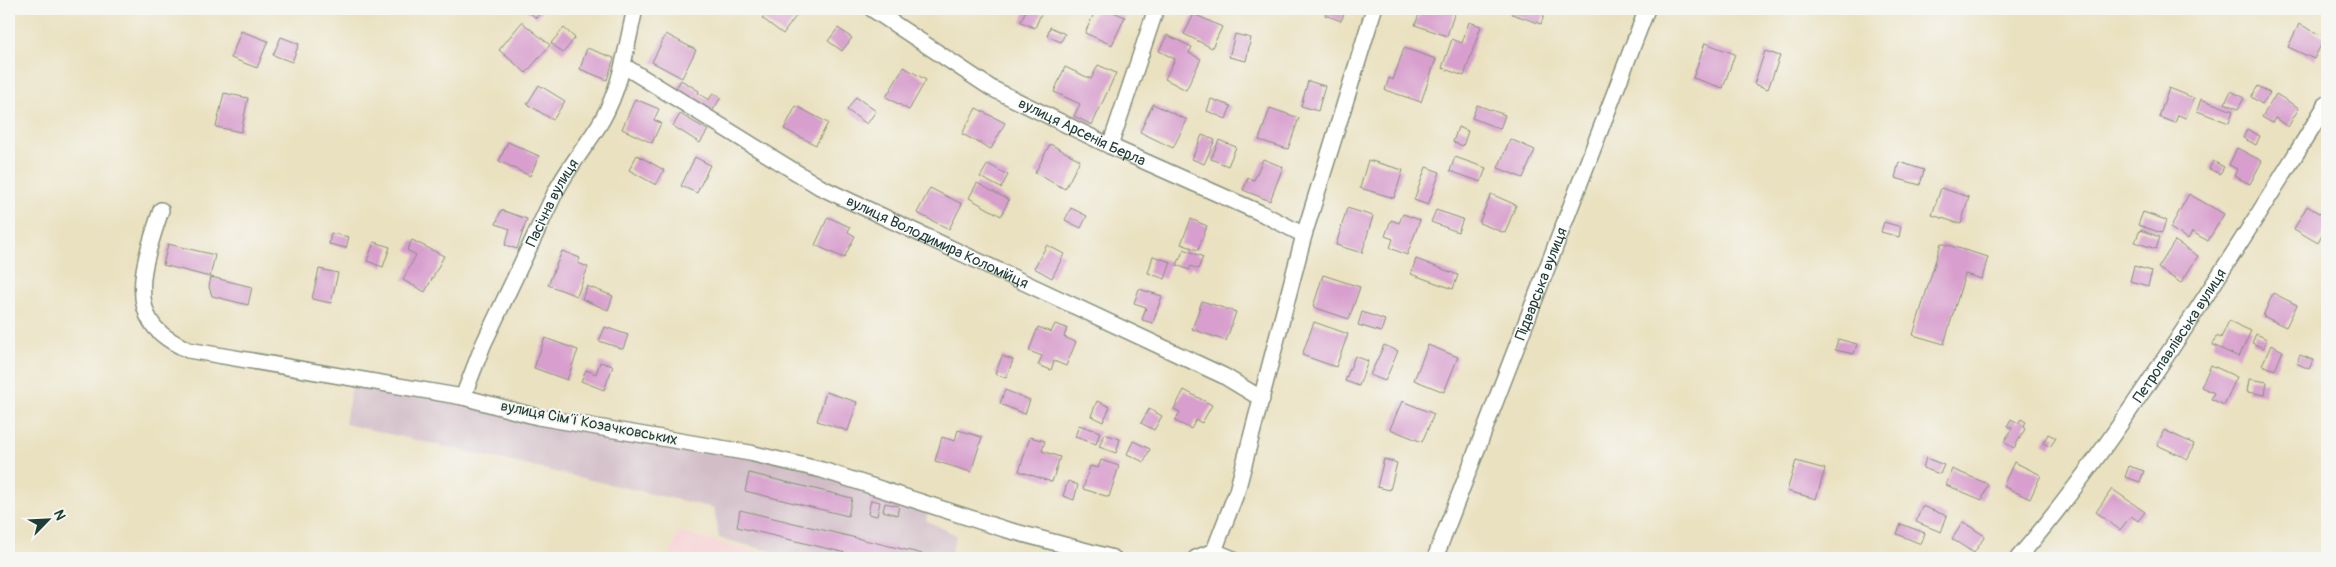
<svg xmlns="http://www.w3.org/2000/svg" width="2336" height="567" font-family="Pangolin,sans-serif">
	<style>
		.built { fill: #f7cfd3 }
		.industrial { fill: #d2bdc7 }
		.building { fill: #d89fce }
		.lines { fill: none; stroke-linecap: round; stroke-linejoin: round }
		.minor-casing { stroke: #848f7a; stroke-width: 18 }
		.minor { stroke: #fff; stroke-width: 15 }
		.labels { text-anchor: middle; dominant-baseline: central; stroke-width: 4; stroke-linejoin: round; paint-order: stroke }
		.street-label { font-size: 15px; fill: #1f3d34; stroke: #f6f6f2 }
	</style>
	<rect width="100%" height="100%" fill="#f6f6f2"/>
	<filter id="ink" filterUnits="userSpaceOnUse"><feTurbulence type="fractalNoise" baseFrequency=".02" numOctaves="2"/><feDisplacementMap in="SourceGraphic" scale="10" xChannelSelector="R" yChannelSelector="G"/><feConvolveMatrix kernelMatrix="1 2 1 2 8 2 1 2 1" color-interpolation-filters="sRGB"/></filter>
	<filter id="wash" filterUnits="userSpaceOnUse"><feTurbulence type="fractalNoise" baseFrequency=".0096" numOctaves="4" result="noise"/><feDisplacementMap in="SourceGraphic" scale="20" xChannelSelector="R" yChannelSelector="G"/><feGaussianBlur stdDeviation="1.12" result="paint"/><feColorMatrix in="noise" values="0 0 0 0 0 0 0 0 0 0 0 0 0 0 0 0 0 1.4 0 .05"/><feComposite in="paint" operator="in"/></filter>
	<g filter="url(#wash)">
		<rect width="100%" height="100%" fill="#eae1c0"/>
		<polygon class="built" points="678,532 780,558 669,558"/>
		<polygon class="industrial" points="353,379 750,453 931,505 926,520 956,535 950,558 798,558 719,538 714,508 345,424"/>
		<g id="blocks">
			<g class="building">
				<polygon points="525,9 544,9 536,18"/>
				<polygon points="769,9 801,9 783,34 762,18"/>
				<polygon points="1026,9 1043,9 1035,28 1021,22"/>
				<polygon points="1096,9 1107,9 1125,17 1112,45 1085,33"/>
				<polygon points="1328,9 1346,9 1341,21 1325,15"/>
				<polygon points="1421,9 1456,9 1447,36 1415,25"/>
				<polygon points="1514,9 1546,9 1541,24 1512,14"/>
				<polygon points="1194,14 1222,27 1212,48 1184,34"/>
				<polygon points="522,22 550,45 526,73 499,50"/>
				<polygon points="1469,22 1481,26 1464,76 1442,68 1452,39 1462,43"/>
				<polygon points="2299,24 2325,37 2314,59 2288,47"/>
				<polygon points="1050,27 1065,34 1061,42 1047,36"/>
				<polygon points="564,28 575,38 563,53 551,43"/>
				<polygon points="838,28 852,38 842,51 828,41"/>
				<polygon points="241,31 268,41 257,68 231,58"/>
				<polygon points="666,34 696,50 682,78 652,62"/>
				<polygon points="1235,34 1251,38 1246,61 1229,57"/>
				<polygon points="1167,35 1192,47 1189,53 1201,59 1186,90 1165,79 1175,59 1159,51"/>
				<polygon points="281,37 299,44 292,62 273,55"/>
				<polygon points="1705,43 1735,54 1723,88 1693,78"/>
				<polygon points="587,48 614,58 607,80 580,69"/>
				<polygon points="1404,48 1436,59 1421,102 1385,90 1389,78 1393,80"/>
				<polygon points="1765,51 1780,56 1768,89 1754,84"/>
				<polygon points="1098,65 1116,73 1092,125 1074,116 1080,104 1054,92 1065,67 1091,79"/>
				<polygon points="904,67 926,80 909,110 886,97"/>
				<polygon points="681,80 699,91 698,93 709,100 713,93 721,97 712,112 675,90"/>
				<polygon points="1308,81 1325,86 1318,111 1301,106"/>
				<polygon points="539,85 565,101 553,120 527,104"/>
				<polygon points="2258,86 2270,93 2262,104 2251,97"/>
				<polygon points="2169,88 2194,98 2186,118 2178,115 2175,123 2159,117"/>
				<polygon points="2231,91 2244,98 2238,109 2225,103"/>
				<polygon points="224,93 248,98 241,132 216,127"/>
				<polygon points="2276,94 2299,108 2288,127 2275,118 2272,123 2262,117"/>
				<polygon points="856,97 876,111 867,124 847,110"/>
				<polygon points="635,99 659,109 654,120 661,123 652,143 622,129"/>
				<polygon points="1211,99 1231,106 1226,119 1207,111"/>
				<polygon points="2201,99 2233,111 2229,123 2197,111"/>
				<polygon points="1153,104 1187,120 1173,148 1140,132"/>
				<polygon points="1477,105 1505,115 1500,129 1472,118"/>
				<polygon points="796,106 828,123 816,145 784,129"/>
				<polygon points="976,108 1005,123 991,149 962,134"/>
				<polygon points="1270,108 1299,118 1288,149 1259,140"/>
				<polygon points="680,114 708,130 700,143 673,126"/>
				<polygon points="1458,127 1468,131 1463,146 1453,142"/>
				<polygon points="2247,129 2260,136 2256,145 2243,138"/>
				<polygon points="1202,135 1215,140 1204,164 1192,159"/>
				<polygon points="1510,139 1535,150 1523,178 1498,168"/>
				<polygon points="1219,140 1236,147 1228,166 1211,159"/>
				<polygon points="508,142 539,156 530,176 499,161"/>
				<polygon points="1050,144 1080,160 1065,189 1035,173"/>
				<polygon points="2237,148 2262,161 2250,184 2234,176 2237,169 2229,165"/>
				<polygon points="637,155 664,170 656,185 629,170"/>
				<polygon points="695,157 710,165 697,193 681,186"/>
				<polygon points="1455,157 1486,168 1481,182 1450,171"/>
				<polygon points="1263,159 1283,167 1270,201 1243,190 1248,178 1254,180"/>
				<polygon points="1368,160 1403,170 1394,198 1360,188"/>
				<polygon points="2213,161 2224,167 2220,174 2209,169"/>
				<polygon points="1899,162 1924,170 1920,185 1895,178"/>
				<polygon points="988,164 1008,175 1001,188 980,177"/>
				<polygon points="1426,167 1440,172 1428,205 1414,200"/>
				<polygon points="977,183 1009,200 1001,216 969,198"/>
				<polygon points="930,188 962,204 949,229 917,213"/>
				<polygon points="1941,188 1969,197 1961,224 1932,215"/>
				<polygon points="1491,194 1516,205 1505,233 1479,223"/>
				<polygon points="2189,194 2224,214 2208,241 2192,232 2188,239 2170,228"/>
				<polygon points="2307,206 2327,218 2327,226 2318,243 2294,229"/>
				<polygon points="1071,208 1087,216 1081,228 1065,220"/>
				<polygon points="1347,208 1373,216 1362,253 1336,245"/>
				<polygon points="501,210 527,219 517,249 505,245 510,229 496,224"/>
				<polygon points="1436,210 1463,219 1458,232 1431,222"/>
				<polygon points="2143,212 2166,220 2162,233 2138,225"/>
				<polygon points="1403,214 1420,220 1407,255 1390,248 1393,239 1385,236 1391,220 1399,223"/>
				<polygon points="828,217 850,227 848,232 855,236 844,258 815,245"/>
				<polygon points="1191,219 1207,226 1198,250 1181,244"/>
				<polygon points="1884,222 1901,227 1899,237 1881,232"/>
				<polygon points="2140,230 2160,237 2156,249 2135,242"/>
				<polygon points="331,233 349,237 346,248 329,244"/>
				<polygon points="412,240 444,256 425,292 403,280 416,255 407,250"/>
				<polygon points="2175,241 2198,256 2181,283 2158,268"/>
				<polygon points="374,242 390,247 383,267 367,261"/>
				<polygon points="1941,243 1988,257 1982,279 1965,274 1944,344 1913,335"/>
				<polygon points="168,244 215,255 210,277 163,265"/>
				<polygon points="1047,245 1064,254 1052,278 1034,268"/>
				<polygon points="1184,249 1203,257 1198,269 1191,266 1189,270 1177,265"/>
				<polygon points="562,251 580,258 578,263 588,267 577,296 548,285"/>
				<polygon points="1153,256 1171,262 1165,279 1148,273"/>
				<polygon points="1416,259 1458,275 1453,289 1411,274"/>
				<polygon points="2134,266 2152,271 2148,286 2130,281"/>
				<polygon points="319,269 338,273 331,303 312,299"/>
				<polygon points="1323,275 1360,287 1349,319 1313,307"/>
				<polygon points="211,277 252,287 248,305 212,296 209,287"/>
				<polygon points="587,286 613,296 608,310 582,299"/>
				<polygon points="1139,289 1162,296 1153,323 1142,320 1146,307 1134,303"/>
				<polygon points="2273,293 2297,305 2286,327 2263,316"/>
				<polygon points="1202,301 1236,312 1226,341 1192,329"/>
				<polygon points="1362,312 1385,320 1381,332 1358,325"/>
				<polygon points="2229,321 2251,331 2239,357 2213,345 2216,336 2221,338"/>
				<polygon points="1314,322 1348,334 1336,367 1302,355"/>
				<polygon points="1055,324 1067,328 1064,337 1076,342 1066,366 1054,361 1051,370 1038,365 1042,356 1029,351 1038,327 1051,332"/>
				<polygon points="605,327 628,335 623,349 599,341"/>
				<polygon points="2256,334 2267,339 2263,348 2252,343"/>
				<polygon points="545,338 578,350 567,380 534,368"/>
				<polygon points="1838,339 1857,344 1854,354 1835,350"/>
				<polygon points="1384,345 1398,351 1385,381 1370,375"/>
				<polygon points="1428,345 1458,357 1444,392 1414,380"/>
				<polygon points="2271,345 2283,351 2275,370 2262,365"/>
				<polygon points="2300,355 2313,360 2309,369 2296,363"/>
				<polygon points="1002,356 1013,360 1006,378 995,374"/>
				<polygon points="1355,356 1368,361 1359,386 1345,381"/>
				<polygon points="600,362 613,366 604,390 581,381 586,370 596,374"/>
				<polygon points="2211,365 2237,377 2224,405 2211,399 2214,393 2201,387"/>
				<polygon points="2249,379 2267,382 2265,395 2247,392"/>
				<polygon points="1005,390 1030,400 1025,414 1000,404"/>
				<polygon points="1184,390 1212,405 1202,423 1196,420 1191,429 1175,421 1180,412 1174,409"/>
				<polygon points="826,392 857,402 848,431 817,421"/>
				<polygon points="1097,401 1110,407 1103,422 1091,416"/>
				<polygon points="1402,401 1434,414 1422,442 1390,429"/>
				<polygon points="1149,409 1162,416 1154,430 1141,423"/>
				<polygon points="2011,419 2018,423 2021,419 2026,422 2023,427 2025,429 2014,448 2004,442 2012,428 2007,426"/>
				<polygon points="1079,425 1100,432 1096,444 1075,437"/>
				<polygon points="958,430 982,437 971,472 935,461 942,437 955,441"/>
				<polygon points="2164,430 2194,444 2188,459 2157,445"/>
				<polygon points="1104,434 1120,439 1116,453 1099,447"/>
				<polygon points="2048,434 2056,438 2050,447 2043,443"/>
				<polygon points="1030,437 1045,441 1042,451 1060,457 1052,482 1019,471"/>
				<polygon points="1133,441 1150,449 1144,462 1127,454"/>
				<polygon points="1926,458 1944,465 1940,474 1923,468"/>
				<polygon points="1384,459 1397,463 1390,490 1377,487"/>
				<polygon points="1101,460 1119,466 1109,497 1083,489 1090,466 1098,468"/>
				<polygon points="1796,461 1825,469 1816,499 1787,491"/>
				<polygon points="2014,462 2041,475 2030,499 2003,486"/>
				<polygon points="2129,466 2144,471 2140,482 2125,477"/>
				<polygon points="1952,469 1988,484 1982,500 1946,485"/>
				<polygon points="749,473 852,498 848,516 745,491"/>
				<polygon points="1068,481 1078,485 1074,500 1063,496"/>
				<polygon points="2112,489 2145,512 2138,521 2131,516 2120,530 2096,512"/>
				<polygon points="871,500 880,502 877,516 868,514"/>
				<polygon points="885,503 899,506 897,515 883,511"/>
				<polygon points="1922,506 1947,516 1941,532 1916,522"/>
				<polygon points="740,510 931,556 930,558 867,558 737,527"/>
				<polygon points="1963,522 1985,536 1974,553 1952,539"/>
				<polygon points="1901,524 1925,533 1921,544 1897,534"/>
			</g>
		</g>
	</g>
	<g filter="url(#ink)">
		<use href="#blocks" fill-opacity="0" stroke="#848f7a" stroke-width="1"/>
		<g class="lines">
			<g class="minor-casing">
				<g id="minor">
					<path id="s1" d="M872,9L991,88L1110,146L1263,214L1304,235"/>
					<path id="s2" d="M624,66L820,187L1224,376L1262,399"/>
					<polyline points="1110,146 1156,9"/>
					<path d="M161,210C151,242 131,290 151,322C159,335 174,343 188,350L463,397L538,417L750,453L822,470L1004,529L1113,558"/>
					<path id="s3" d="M463,397L483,345L554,195C567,168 587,146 602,120C622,85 626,47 635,9"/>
					<polyline points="1214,551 1237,491 1304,235 1374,9"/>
					<polyline points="1196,558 1214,551 1231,558"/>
					<path id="s4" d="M1435,558L1647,9"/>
					<path id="s5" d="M2018,558C2081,485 2134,405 2187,325C2235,251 2282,178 2327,103"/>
				</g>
			</g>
			<use href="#minor" class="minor"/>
		</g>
	</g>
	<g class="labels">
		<g class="street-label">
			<text stroke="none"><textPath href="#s1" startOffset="244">вулиця Арсенія Берла</textPath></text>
			<text stroke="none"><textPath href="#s3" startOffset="214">Пасічна вулиця</textPath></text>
			<text stroke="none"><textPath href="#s2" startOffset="360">вулиця Володимира Коломійця</textPath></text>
			<text stroke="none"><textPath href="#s4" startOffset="294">Підварська вулиця</textPath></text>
			<text stroke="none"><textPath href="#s5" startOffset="275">Петропавлівська вулиця</textPath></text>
			<text transform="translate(589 423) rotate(11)">вулиця Сімʼї Козачковських</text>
		</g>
	</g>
	<rect width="2336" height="567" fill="none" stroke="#f6f6f2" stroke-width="30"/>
	<g transform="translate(48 520) rotate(66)" stroke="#f6f6f2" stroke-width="4" paint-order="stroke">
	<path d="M0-4L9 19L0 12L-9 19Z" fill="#1f3d34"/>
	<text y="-8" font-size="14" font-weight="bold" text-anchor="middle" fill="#1f3d34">N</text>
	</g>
</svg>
